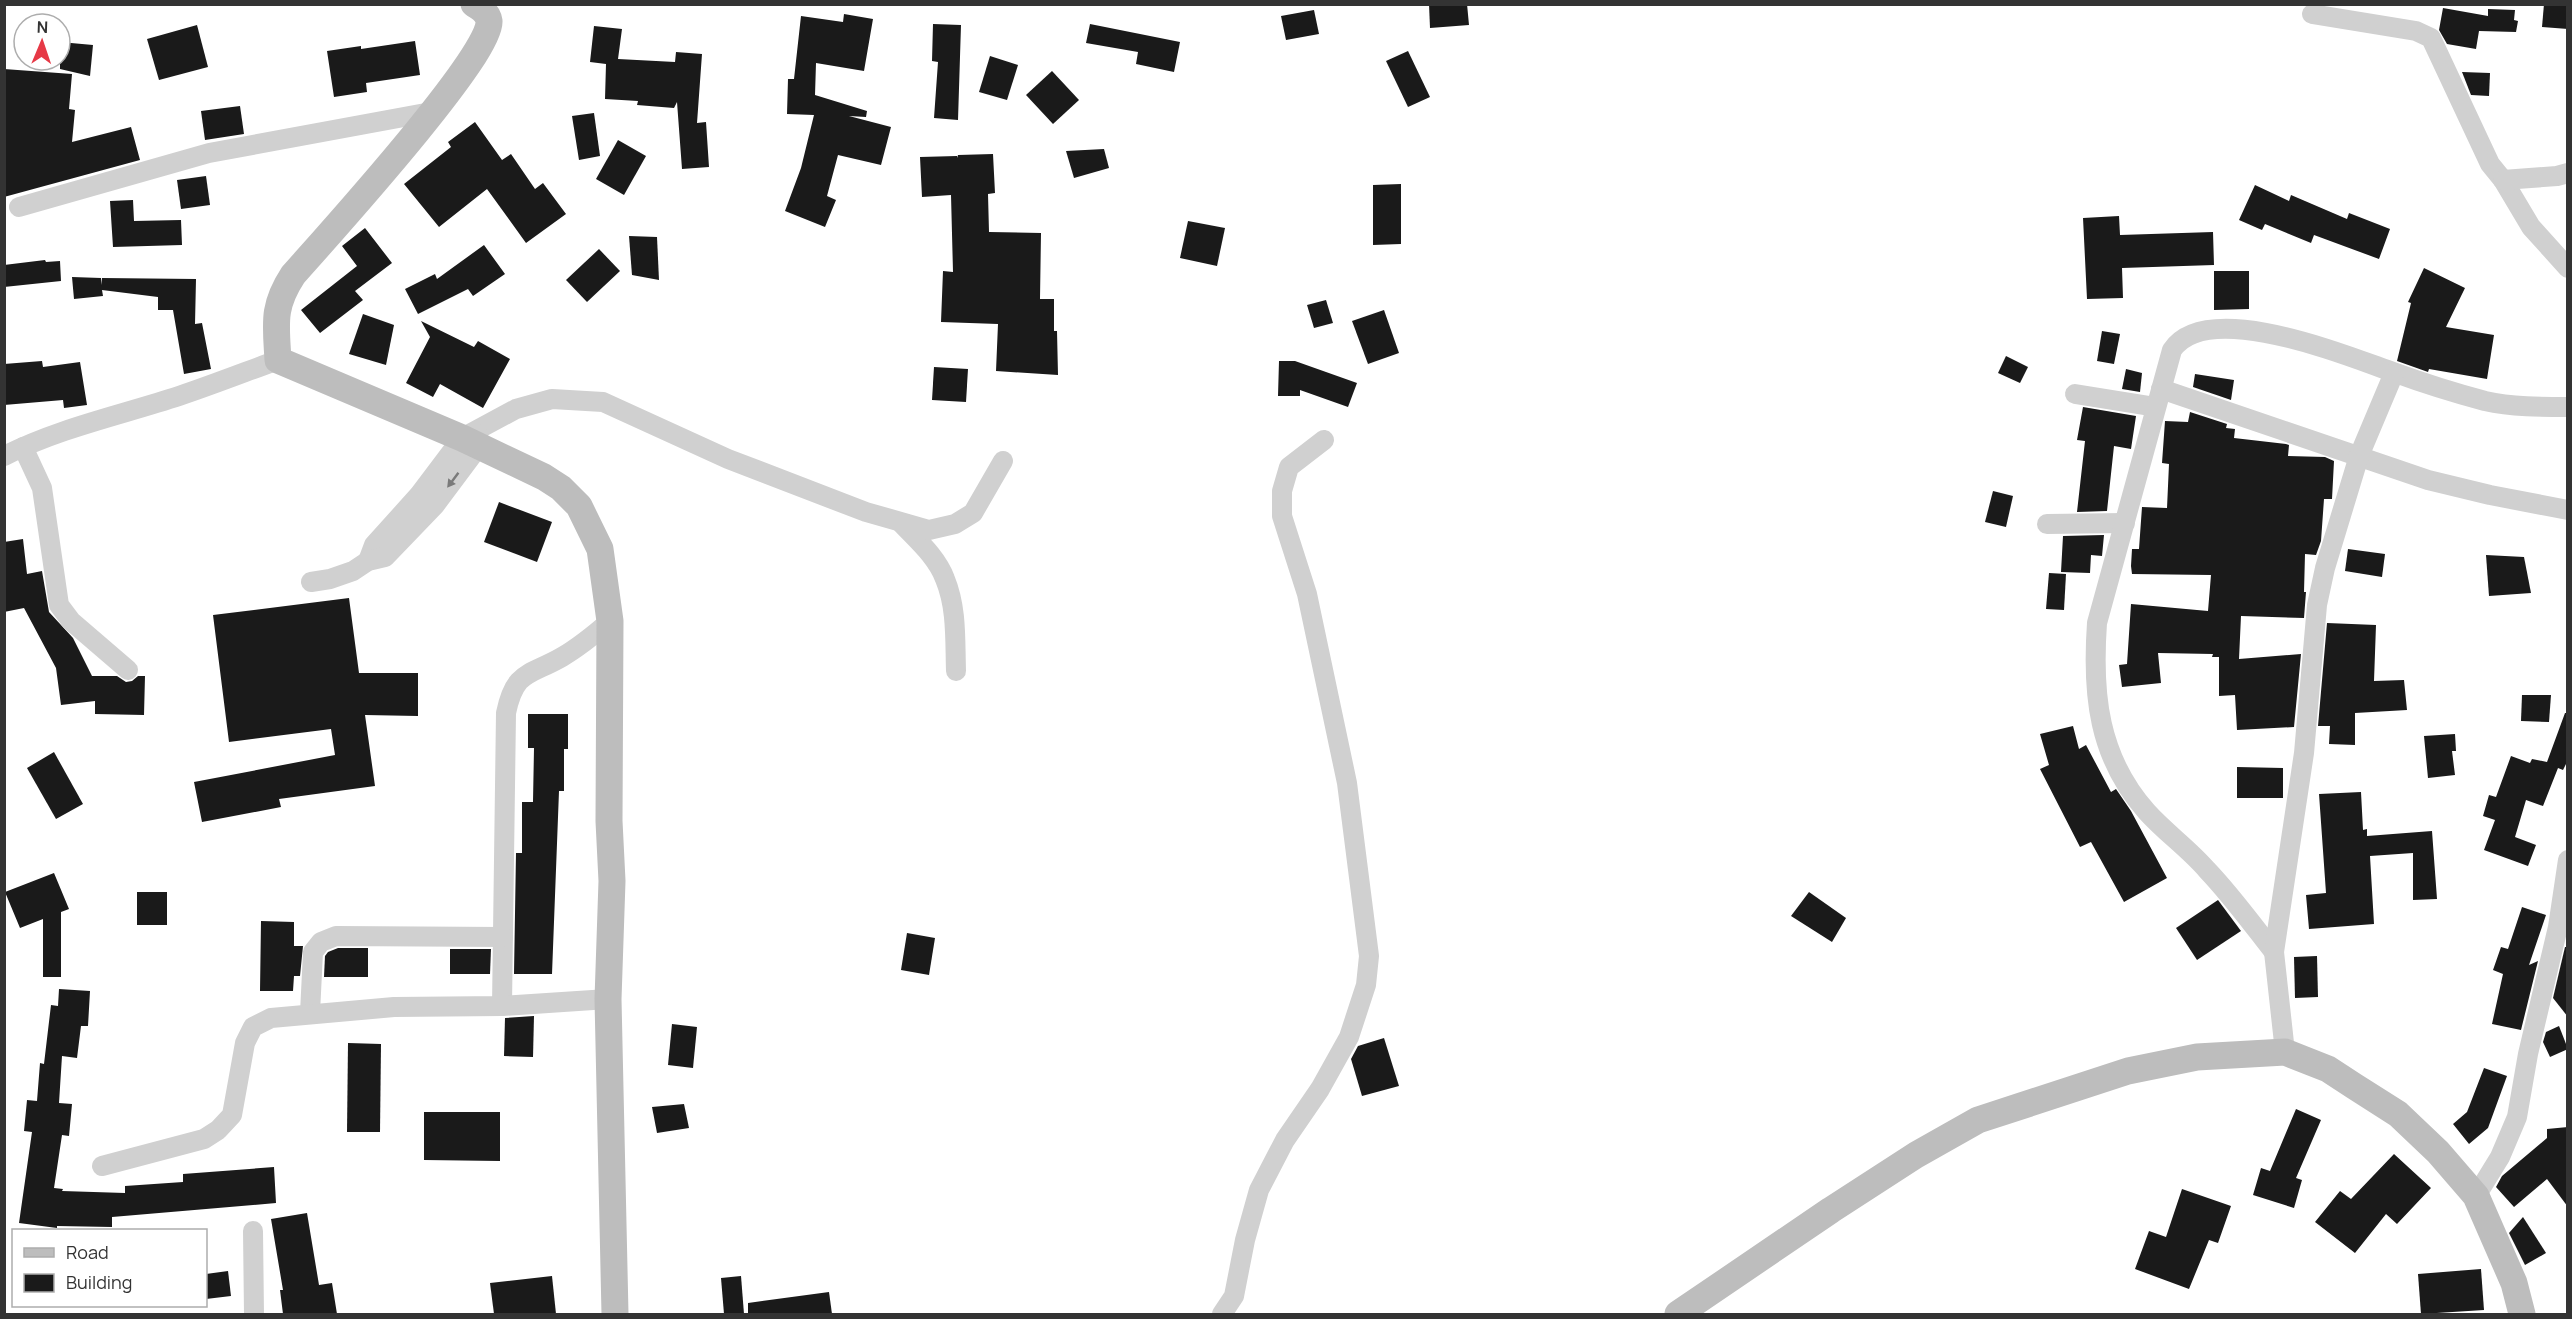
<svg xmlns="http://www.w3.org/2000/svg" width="2572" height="1319" font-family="Manrope,sans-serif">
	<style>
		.building { fill: #1a1a1a }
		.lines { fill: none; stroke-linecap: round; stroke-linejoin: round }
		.street { stroke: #d0d0d0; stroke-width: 20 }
		.secondary { stroke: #bdbdbd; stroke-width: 27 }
		.oneway { fill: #7a7a7a }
	</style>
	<rect width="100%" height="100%" fill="#fff"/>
	<g class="building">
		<polygon points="1429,4 1467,4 1469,25 1430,28"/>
		<polygon points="2544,4 2568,4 2568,29 2542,27"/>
		<polygon points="2443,8 2488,16 2488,9 2515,10 2514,20 2518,21 2516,32 2479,31 2476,49 2447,44 2439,30"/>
		<polygon points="1314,10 1319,34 1286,40 1281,16"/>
		<polygon points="844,14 873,19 864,71 816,63 815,95 867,111 866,117 849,116 891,127 881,165 838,155 827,196 836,200 825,227 785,211 801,168 814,115 787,114 788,79 794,79 801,16 843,22"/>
		<polygon points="933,24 961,25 958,120 934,118 938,62 932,61"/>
		<polygon points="1090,24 1180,42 1174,72 1136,64 1138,52 1086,43"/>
		<polygon points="197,25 208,67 159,80 147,39"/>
		<polygon points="594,26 622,29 618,59 675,62 676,52 702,54 697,123 706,122 709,167 682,169 677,102 674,108 637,105 638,101 605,99 606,64 590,62"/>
		<polygon points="415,41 420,75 366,83 367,92 334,97 327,51 361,46 361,49"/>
		<polygon points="60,42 93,45 90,76 60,69"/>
		<polygon points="1408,51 1430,97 1408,107 1386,61"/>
		<polygon points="990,56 1018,65 1007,100 979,92"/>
		<polygon points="4,69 72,74 69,109 75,110 72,142 131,127 140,160 4,197"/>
		<polygon points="1052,71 1079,100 1053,124 1026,95"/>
		<polygon points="2462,72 2490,73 2489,96 2471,95"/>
		<polygon points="240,106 244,134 205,140 201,111"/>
		<polygon points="594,113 600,156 579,160 572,116"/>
		<polygon points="475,122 502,160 511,154 535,189 543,183 566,214 526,243 487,189 439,227 404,184 451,147 448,142"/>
		<polygon points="618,140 646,156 624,195 596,179"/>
		<polygon points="1104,149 1109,168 1074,178 1066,151"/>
		<polygon points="993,154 995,193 988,194 989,232 1041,233 1040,299 1054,299 1054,331 1057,331 1058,375 996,371 998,324 941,322 943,271 953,272 951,195 922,197 920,157 957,156 957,158 958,155"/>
		<polygon points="206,176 210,205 181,209 177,180"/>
		<polygon points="1401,184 1401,244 1373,245 1373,185"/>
		<polygon points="2255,185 2289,201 2291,195 2347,219 2349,213 2390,229 2379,259 2314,235 2311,243 2265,224 2262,230 2239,220"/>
		<polygon points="133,200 134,221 181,220 182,245 113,247 110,201"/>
		<polygon points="2119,216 2120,235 2213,232 2214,265 2122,268 2123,298 2087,299 2083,218"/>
		<polygon points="1188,221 1225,228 1217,266 1180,258"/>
		<polygon points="365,228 392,263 355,291 363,300 320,333 301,310 357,266 342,246"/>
		<polygon points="629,236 657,237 659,280 632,275"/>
		<polygon points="484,245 505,274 473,296 468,289 418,314 405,289 435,274 437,279"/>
		<polygon points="599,249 620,271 587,302 566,280"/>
		<polygon points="45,260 46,262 60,261 61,281 4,287 4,265"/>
		<polygon points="2424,268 2465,288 2446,327 2494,335 2487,379 2429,369 2428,372 2397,361 2411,303 2408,302"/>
		<polygon points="2214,271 2249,271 2249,309 2214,310"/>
		<polygon points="72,277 101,278 102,285 102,278 196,279 195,324 202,323 211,369 184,374 173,310 158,310 158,297 102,290 103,296 74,299"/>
		<polygon points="1326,300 1333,323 1314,328 1307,305"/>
		<polygon points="1384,310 1399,353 1368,364 1352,321"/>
		<polygon points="363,314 394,325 386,365 349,354"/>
		<polygon points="421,321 474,347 478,341 510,359 483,408 440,384 433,397 406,383 430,337"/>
		<polygon points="2102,331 2120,334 2114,364 2097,361"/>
		<polygon points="2006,356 2028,367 2020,383 1998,373"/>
		<polygon points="42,361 43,367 80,362 87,405 64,408 63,400 4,405 4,364"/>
		<polygon points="1279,361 1295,361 1357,383 1348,407 1300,390 1300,396 1278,396"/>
		<polygon points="934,367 968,369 966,402 932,400"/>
		<polygon points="2126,369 2142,373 2140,392 2122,389"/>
		<polygon points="2195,374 2234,380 2231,400 2193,387"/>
		<polygon points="2083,407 2136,416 2131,449 2114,446 2107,511 2077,512 2085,441 2077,440"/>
		<polygon points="2190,412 2227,424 2226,428 2235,429 2234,438 2286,444 2289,445 2288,456 2325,457 2334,461 2332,499 2324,499 2321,541 2316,555 2305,554 2304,592 2306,592 2304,618 2241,616 2239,659 2301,654 2294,727 2237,730 2235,695 2219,696 2219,657 2212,657 2213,654 2158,653 2161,683 2122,687 2119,665 2127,664 2131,604 2208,611 2211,575 2132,574 2131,566 2132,549 2139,549 2142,507 2167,508 2169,464 2162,463 2165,421 2188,422"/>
		<polygon points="1993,491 2013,496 2006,527 1985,522"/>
		<polygon points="499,502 552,522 537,562 484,542"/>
		<polygon points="2104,535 2102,556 2091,555 2090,573 2061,572 2063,536"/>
		<polygon points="23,539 27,574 42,571 49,612 73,638 92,676 117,676 126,682 132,681 138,676 145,676 144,715 95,714 95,701 61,705 56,668 24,608 4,612 4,542"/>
		<polygon points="2348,549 2385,554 2382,577 2345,571"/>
		<polygon points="2486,555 2524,557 2531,593 2489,596"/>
		<polygon points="2049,573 2066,574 2064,610 2046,609"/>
		<polygon points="349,598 359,673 418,673 418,716 365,715 375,786 279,799 281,807 202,822 194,782 335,755 331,729 229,742 213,615"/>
		<polygon points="2327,623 2376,625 2374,681 2404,680 2407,710 2355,713 2355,745 2329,744 2330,726 2318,726"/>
		<polygon points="2522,695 2551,695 2549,722 2521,721"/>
		<polygon points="2565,713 2568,713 2568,760 2563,770 2558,768 2543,806 2526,800 2515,837 2536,845 2528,866 2484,850 2495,820 2483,816 2489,795 2496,797 2511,756 2530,763 2532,759 2547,762"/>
		<polygon points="528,714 568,714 568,749 564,749 564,791 559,791 552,974 514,974 516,853 522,853 522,802 533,802 534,748 528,748"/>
		<polygon points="2073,726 2079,749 2086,745 2111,792 2116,789 2131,811 2167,878 2124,902 2091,842 2080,847 2040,769 2049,765 2040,734"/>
		<polygon points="2455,734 2456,751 2452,751 2455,775 2428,778 2424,736"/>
		<polygon points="54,752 83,804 56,819 27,768"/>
		<polygon points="2237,767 2283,768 2283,798 2237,798"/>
		<polygon points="2361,792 2363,830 2367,829 2367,836 2432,831 2437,899 2413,900 2413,853 2370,856 2374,924 2309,929 2306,895 2326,893 2319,794"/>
		<polygon points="54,873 69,909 61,912 61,977 43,977 43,919 20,928 5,892"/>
		<rect x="137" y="892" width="30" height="33"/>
		<polygon points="1809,892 1846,918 1832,942 1791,916"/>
		<polygon points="2218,900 2241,931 2197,960 2176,928"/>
		<polygon points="2522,907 2546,915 2529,965 2538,961 2521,1030 2492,1024 2503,974 2493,970 2501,947 2508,949"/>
		<polygon points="261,921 294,922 294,946 303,946 300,976 294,976 293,991 260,991"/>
		<polygon points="907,933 935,938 929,975 901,970"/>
		<polygon points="2565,947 2568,947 2568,1017 2553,998"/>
		<polygon points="338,948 368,948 368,977 324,977 325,956 328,952"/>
		<polygon points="450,949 491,949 490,974 450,974"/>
		<polygon points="2317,956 2318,997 2295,998 2294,957"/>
		<polygon points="59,989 90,991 88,1026 81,1026 77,1058 62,1056 59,1103 72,1104 69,1136 62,1135 54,1188 63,1189 62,1191 125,1193 125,1186 183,1182 183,1174 274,1167 276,1203 112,1217 112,1227 57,1226 57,1228 19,1223 32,1132 24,1131 27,1100 37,1101 40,1063 44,1064 51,1005 58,1006"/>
		<polygon points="534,1016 533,1057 504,1056 505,1018"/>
		<polygon points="672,1024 697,1027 693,1068 668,1065"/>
		<polygon points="2559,1026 2568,1049 2550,1057 2543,1042 2546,1032"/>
		<polygon points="1384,1038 1399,1086 1362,1096 1351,1059 1358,1046"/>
		<polygon points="348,1043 381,1044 380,1132 347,1132"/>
		<polygon points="2484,1068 2507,1076 2488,1128 2469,1144 2453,1124 2467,1112"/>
		<polygon points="684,1104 689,1128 657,1133 652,1107"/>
		<polygon points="2296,1109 2321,1120 2296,1178 2302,1180 2294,1208 2253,1195 2261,1168 2270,1171"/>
		<polygon points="424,1112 500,1112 500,1161 424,1160"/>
		<polygon points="2568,1127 2568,1207 2547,1179 2514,1207 2496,1187 2502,1176 2547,1138 2547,1129"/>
		<polygon points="2394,1154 2431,1188 2397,1224 2386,1214 2355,1253 2315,1222 2340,1191 2351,1199"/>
		<polygon points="2182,1189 2231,1206 2218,1243 2209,1240 2189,1289 2135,1269 2149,1231 2166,1237"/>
		<polygon points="307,1213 319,1285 332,1283 337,1314 283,1314 280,1290 283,1290 271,1219"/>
		<polygon points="2523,1217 2546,1253 2525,1265 2509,1233"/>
		<polygon points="2481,1269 2484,1310 2421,1314 2418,1274"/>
		<polygon points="228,1271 231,1296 206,1299 206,1274"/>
		<polygon points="552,1276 556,1314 494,1314 490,1283"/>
		<polygon points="741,1276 744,1314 724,1314 721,1278"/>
		<polygon points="829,1292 832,1314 748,1314 748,1303"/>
	</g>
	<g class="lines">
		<g class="street">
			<polyline points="2312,14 2416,31 2431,38 2490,164 2503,180 2531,227 2568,268"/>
			<polyline points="2503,180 2557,176 2568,173"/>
			<polyline points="19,207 209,153 431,112"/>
			<polyline points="2161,389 2428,480 2490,495 2568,510"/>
			<polyline points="2075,394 2156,407"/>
			<polyline points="23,447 42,488 59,605 71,621 128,670"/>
			<path d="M4,456C59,428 121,415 179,396C212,385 245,372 278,360"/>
			<path d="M902,524C917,540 937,557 945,579C957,608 955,640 956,671"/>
			<polyline points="2047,524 2125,523"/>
			<polyline points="368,561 374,545 419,495 462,438 516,409 552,399 603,402 728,459 866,512 929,530 955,524 973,513 1003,461"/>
			<polyline points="311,582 330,579 353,571 368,561 385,557 435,505 479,446 478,434"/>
			<path d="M2274,952C2252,924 2231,895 2207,870C2189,849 2166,833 2147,812C2098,757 2092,694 2097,623L2172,350C2207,298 2347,356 2393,372C2423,383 2455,393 2485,401C2512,407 2541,407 2568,407"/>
			<path d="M502,1006L506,713C515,670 529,676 562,657C579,647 595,634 610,621"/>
			<polyline points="310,1013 313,952 321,942 336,936 503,937"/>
			<polyline points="2285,1052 2274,952 2304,753 2317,605 2325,568 2359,456 2394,373"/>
			<polyline points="102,1166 204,1139 218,1130 232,1115 245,1043 253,1027 271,1018 394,1007 502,1006 608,999"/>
			<polyline points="2476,1196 2500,1157 2517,1117 2528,1054 2558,927 2568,860"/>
			<polyline points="253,1231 254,1314"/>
			<polyline points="1222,1314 1234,1296 1245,1240 1259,1190 1285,1140 1320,1089 1349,1037 1366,985 1369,956 1347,783 1307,594 1282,516 1282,491 1289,467 1324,440"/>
		</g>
		<g class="secondary">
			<path d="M474,4C481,8 488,13 489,21C493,54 322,242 293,275C272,307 276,324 278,360L462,438L544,477L561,488L579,506L600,549L610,621L609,821L612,881L608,999L615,1314"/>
			<polyline points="1678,1314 1831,1210 1916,1155 1978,1120 2128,1071 2197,1057 2285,1052 2328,1069 2354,1086 2398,1114 2438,1152 2476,1196 2514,1283 2522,1314"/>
		</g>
	</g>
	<defs><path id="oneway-solid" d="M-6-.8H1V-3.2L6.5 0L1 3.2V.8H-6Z" transform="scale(1.5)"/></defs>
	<use class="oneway" href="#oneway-solid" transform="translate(453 480) rotate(127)"/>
	<rect width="2572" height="1319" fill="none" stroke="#333333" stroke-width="12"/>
	<rect x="12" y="1229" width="195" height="78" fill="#ffffff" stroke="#adadad" stroke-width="1.5"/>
	<rect x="24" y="1248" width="30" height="9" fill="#bdbdbd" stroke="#adadad" stroke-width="1.5"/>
	<text x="66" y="1259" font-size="18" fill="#333333">Road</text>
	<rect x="24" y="1274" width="30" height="18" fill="#1a1a1a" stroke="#adadad" stroke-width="1.5"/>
	<text x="66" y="1289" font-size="18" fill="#333333">Building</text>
	<g transform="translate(42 42) rotate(2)"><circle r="28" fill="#ffffff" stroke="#adadad" stroke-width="1.5"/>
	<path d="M0-4.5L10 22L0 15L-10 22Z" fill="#e63946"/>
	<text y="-9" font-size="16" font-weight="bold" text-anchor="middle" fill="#333333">N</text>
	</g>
</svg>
